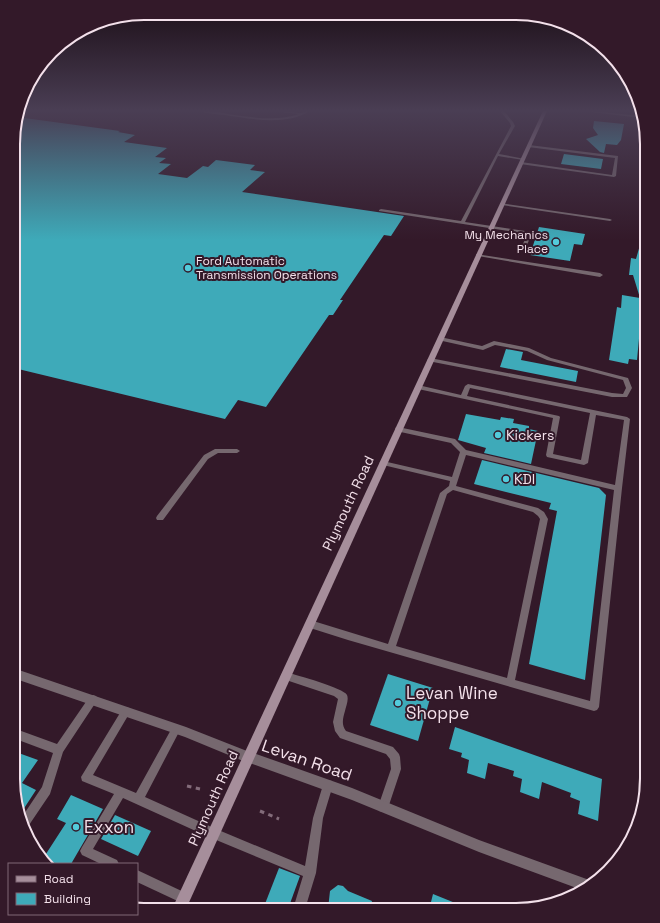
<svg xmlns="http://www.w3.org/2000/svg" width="660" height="923" font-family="'Space Grotesk',sans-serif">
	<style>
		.building { fill: #3eaab9 }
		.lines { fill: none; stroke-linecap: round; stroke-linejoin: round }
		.path { stroke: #836c7a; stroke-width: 3; stroke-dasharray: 4.5 4.5; stroke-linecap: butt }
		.service { fill: #76686f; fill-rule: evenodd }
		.minor { fill: #76686f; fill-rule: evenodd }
		.tertiary { fill: #76686f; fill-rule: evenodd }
		.secondary { fill: #a68e9b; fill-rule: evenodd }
		.poi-dot { fill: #53cbdb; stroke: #331929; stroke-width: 1.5 }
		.labels { text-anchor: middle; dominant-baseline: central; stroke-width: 4; stroke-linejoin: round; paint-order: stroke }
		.far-poi-label { font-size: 12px; fill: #f3e0ea; stroke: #331929; text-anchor: end }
		.poi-label { font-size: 14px; fill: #f3e0ea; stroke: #331929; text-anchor: start }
		.street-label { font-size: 14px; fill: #f3e0ea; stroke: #331929 }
		.near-poi-label { font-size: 17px; fill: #f3e0ea; stroke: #331929; text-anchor: start }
		.near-street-label { font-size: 17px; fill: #f3e0ea; stroke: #331929 }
		.rim { fill: none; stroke: #f3e0ea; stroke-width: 2 }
	</style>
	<rect width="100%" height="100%" fill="#331929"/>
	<g class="building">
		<polygon points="17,117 120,131 118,132 135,135 124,142 167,148 155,157 166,158 159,163 171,164 158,174 187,178 203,166 208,167 216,160 255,165 250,170 265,172 242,192 404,216 391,236 384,235 340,300 343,300 333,315 329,315 266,407 238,400 225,419 14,368 14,127"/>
		<polygon points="594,121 624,124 621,140 617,145 606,144 604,153 600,152 586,139 598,135 593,128"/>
		<polygon points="564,154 603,159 601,169 561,164"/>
		<polygon points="539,227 585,234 582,245 574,244 570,261 530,255"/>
		<polygon points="644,231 647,231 647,313 644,313 642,307 637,360 629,359 628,364 609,360 617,307 621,308 622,295 640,298 633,275 629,275 631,258 636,259"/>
		<polygon points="506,349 523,352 521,360 578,371 576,382 500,367"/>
		<polygon points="466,414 500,420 501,417 514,419 513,423 529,426 529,429 538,431 531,464 484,453 486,448 458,440"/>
		<polygon points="482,460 599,488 606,495 585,680 529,664 557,511 549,509 551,503 474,484"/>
		<polygon points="388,674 433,688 418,741 370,725"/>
		<polygon points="455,727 602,779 598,821 578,814 580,801 570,797 571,793 542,782 539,799 520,792 522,779 513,776 514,771 488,763 485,779 467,773 469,760 461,757 462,753 449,749"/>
		<polygon points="13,751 38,760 22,783 36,790 21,813 13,779"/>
		<polygon points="71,795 103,809 71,864 54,864 44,857 66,823 57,819"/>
		<polygon points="115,815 151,831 138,856 101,839"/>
		<polygon points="279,868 300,876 288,909 263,909"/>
		<polygon points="338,885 343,886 348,891 372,901 370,910 328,909 330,891"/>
		<polygon points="433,894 470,909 470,910 429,910"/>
	</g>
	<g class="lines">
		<g class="path">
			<polyline points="187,786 200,789"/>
			<polyline points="260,811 279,819"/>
		</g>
		<g class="service">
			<path d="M200,111C209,110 219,112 228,114C250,117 277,122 299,114L280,112L278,111L301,113L306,111H310C286,126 251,119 225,115C217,114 207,114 200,111Z"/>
			<polygon points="500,111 504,111 513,122 515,126 499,154 525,159 523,160 498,156 465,222 532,232 532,233 527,245 523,244 527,234 379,211 379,210 381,209 461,221 511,126 510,123"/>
			<polygon points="529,145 618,156 616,176 614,177 520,164 520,162 521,162 612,175 615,158 528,147 527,146"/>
			<polygon points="500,203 610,219 612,220 610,221 502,205 500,204"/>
			<polygon points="476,254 600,273 603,275 600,277 478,256 476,255"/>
			<polygon points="440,337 482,346 494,341 529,348 551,358 628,378 632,388 627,397 612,397 428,361 427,360 430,358 612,393 623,394 626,388 623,380 547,360 527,351 495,345 483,350 438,340 438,338"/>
			<path d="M468,384L627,417L630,419L622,488L599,707L597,710L594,711L348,640L307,627L306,624L307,621L310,620L388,644L440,493L449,486L450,481L383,465L379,463L383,461L452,477L460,452L451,443L396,431L395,429L396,427H398L455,439L466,450L615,485L624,420L596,415L588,463L584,465L547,457L546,455L553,418L418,389L415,387L418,385L461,395L465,386ZM470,388L590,413L581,460L553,454L560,417L559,416L467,396ZM466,455L614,490L590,701L515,680L548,519L544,512L538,508L456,486ZM453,490L533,512L538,516L540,519L507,678L396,646L447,494Z"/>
			<polygon points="215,449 237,449 240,451 237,453 218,453 208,459 163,520 157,520 156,518 157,516 204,455"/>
			<path d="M286,672C296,675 344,688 347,695C349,700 346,706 345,711C343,718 341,725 346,731L393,747L399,754L400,757L401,769L387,811L383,812L379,811L378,807L391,769L390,759L386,754L340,738L335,731L333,722L338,699L334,696L283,679L281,676L283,673Z"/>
			<polygon points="93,695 96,696 98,699 63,752 50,794 27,828 25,829 22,817 42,787 53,753 13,738 13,728 57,744 90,696"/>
			<polygon points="126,707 129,708 131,711 129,714 93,775 136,793 173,726 176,724 179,726 181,729 179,732 145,797 216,829 305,866 313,818 323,785 324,781 328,780 332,781 333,785 323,818 316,873 305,909 293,909 303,876 209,837 123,798 93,849 117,860 119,864 101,864 82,855 80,851 82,847 114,794 82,781 81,777 123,708"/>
			<polygon points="137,870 188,894 190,898 188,902 184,904 137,882"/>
		</g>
		<g class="minor">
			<polygon points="583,111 594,111 640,116 641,118"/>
			<polygon points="647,731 647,788 642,802 640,801 638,797 641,736 643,732"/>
			<polygon points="248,751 352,788 479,840 592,881 582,890 479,852 352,800 244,761 242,757 244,753"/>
		</g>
		<polygon class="tertiary" points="13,668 186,727 252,753 254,757 252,761 248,763 185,737 13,678"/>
		<polygon class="secondary" points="543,111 547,111 186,909 172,909"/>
	</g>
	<linearGradient id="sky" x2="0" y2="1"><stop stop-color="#1c0e17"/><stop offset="0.46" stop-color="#4a3e54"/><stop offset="1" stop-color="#4a3e54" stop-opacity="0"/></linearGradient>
	<rect width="660" height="240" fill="url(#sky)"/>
	<g class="poi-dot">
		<circle cx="556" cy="242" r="4"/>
		<circle cx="188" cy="268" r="4"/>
		<circle cx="498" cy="435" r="4"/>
		<circle cx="506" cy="479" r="4"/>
		<circle cx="398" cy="703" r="4"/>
		<circle cx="76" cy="827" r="4"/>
	</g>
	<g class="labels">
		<g class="far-poi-label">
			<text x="548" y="235">My Mechanics<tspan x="548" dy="14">Place</tspan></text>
			<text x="196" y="261" text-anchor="start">Ford Automatic<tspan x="196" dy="14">Transmission Operations</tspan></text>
		</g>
		<g class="poi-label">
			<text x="506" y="435">Kickers</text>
			<text x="514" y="479">KDI</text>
		</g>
		<g class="street-label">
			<text transform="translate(348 503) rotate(-65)">Plymouth Road</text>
			<text transform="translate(213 798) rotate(-66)">Plymouth Road</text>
		</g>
		<g class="near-poi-label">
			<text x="406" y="693">Levan Wine<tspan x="406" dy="20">Shoppe</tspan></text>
			<text x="84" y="827">Exxon</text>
		</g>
		<g class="near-street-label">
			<text transform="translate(307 760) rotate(19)">Levan Road</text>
		</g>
	</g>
	<path d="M0 0H660V923H0ZM144 20H516A124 124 0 0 1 640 144V779A124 124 0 0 1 516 903H144A124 124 0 0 1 20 779V144A124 124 0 0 1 144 20Z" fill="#331929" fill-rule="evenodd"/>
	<path class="rim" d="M144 20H516A124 124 0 0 1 640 144V779A124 124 0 0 1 516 903H144A124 124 0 0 1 20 779V144A124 124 0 0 1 144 20Z"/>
	<rect x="8" y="863" width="130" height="52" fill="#331929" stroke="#806976"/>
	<rect x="16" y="876" width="20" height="6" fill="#a68e9b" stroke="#806976"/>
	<text x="44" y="883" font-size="12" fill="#f3e0ea">Road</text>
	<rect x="16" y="893" width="20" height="12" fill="#3eaab9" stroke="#806976"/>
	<text x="44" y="903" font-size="12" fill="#f3e0ea">Building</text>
</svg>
